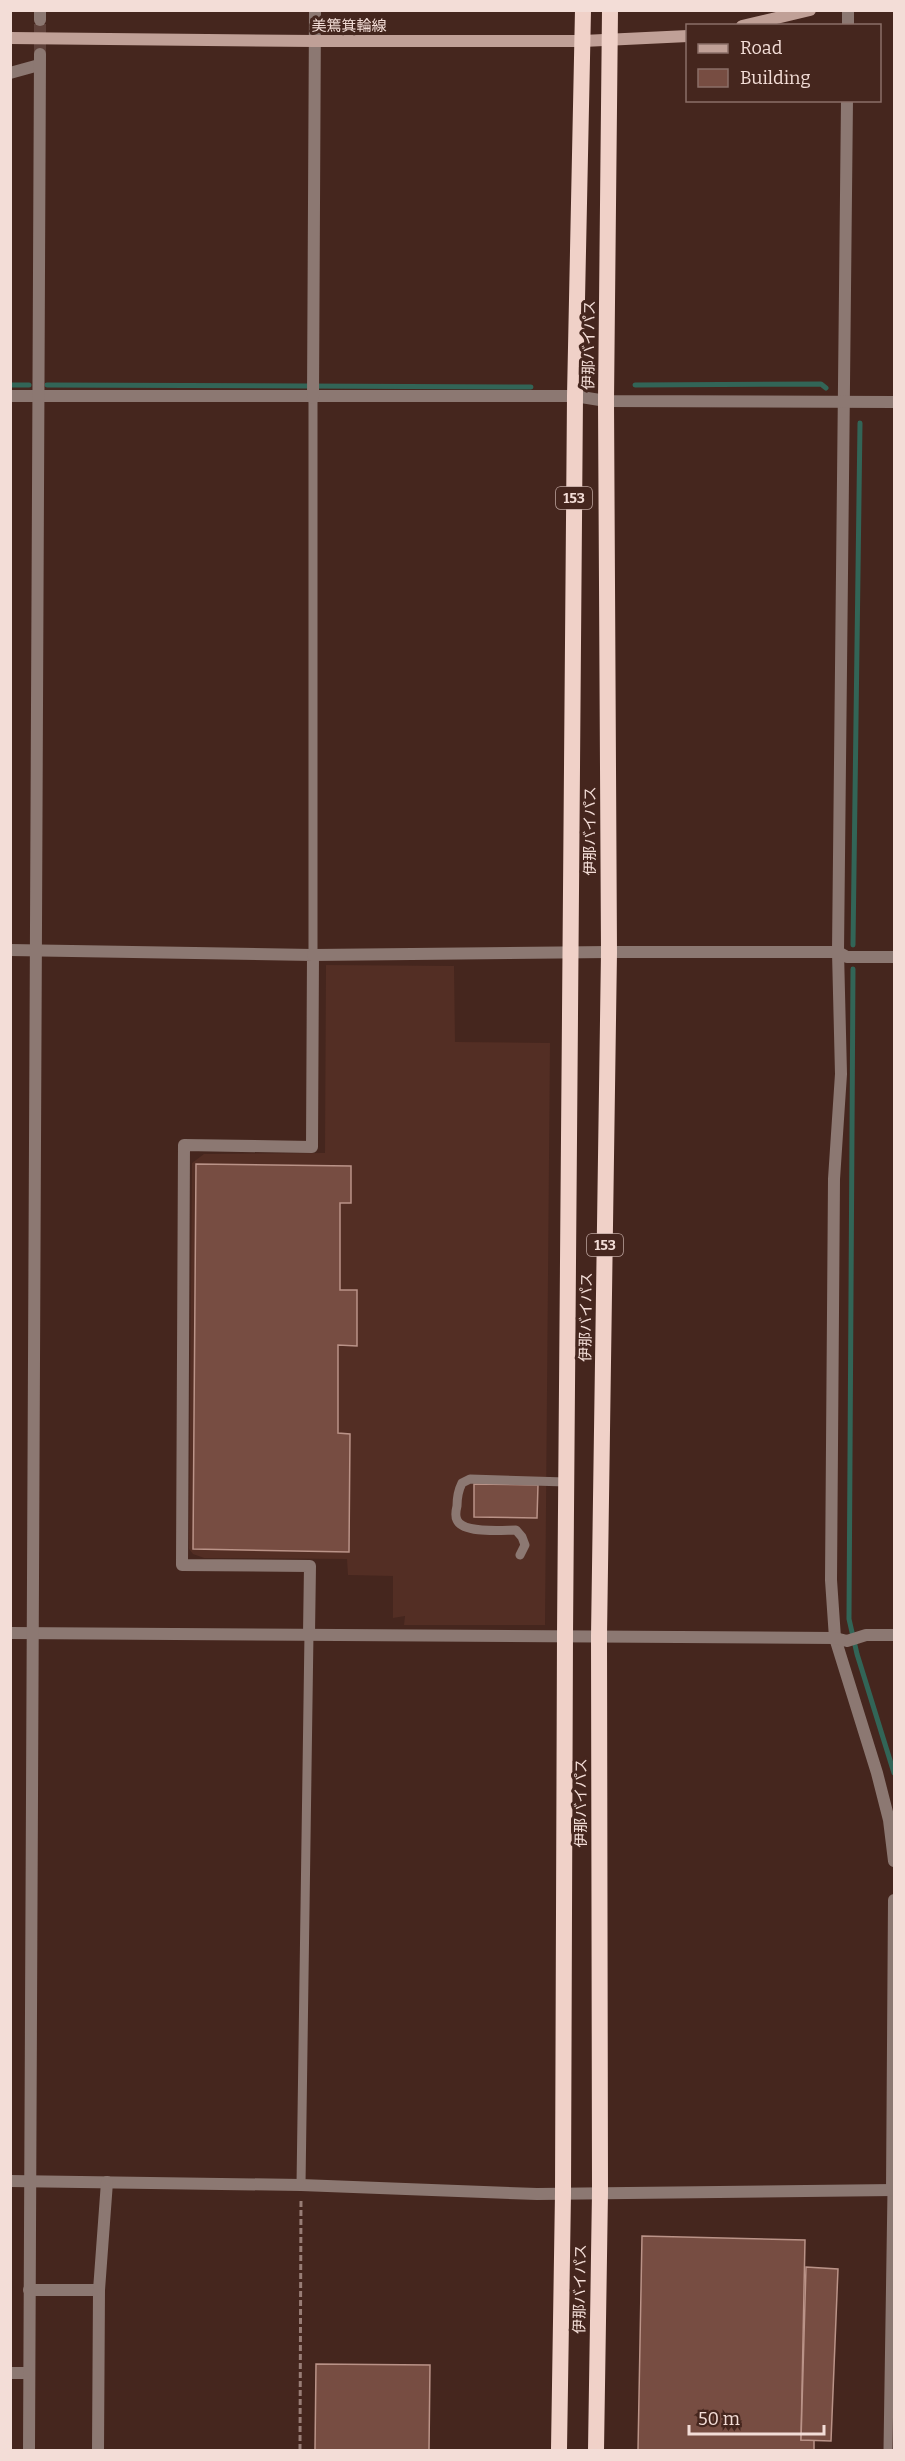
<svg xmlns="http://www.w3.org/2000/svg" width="905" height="2461" font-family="Bitter,'Noto Sans JP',serif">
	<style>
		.built { fill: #532e24 }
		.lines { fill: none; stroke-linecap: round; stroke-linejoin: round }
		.stream { stroke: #326557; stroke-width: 5 }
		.building { fill: #774d42; stroke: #ba9388; stroke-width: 1.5 }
		.minor-tunnel { stroke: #5f413a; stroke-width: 12; stroke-dasharray: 12 6; stroke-linecap: butt }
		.path { stroke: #987d76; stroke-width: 3; stroke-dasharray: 6 3; stroke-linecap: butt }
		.service { stroke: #8c7872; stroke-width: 9 }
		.minor { stroke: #8c7872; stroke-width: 12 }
		.tertiary { stroke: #8c7872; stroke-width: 12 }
		.secondary { stroke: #c0a097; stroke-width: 12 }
		.trunk { stroke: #f0d1c8; stroke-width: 16 }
		.labels { text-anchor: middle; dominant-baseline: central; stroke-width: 6; stroke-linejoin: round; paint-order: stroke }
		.shield { fill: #45261e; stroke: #bfa6a0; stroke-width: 1.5 }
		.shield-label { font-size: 14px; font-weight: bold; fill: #f3ddd7 }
		.street-label { font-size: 15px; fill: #f3ddd7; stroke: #45261e }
	</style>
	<rect width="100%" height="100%" fill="#45261e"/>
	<polygon class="built" points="326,965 454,966 455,1042 550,1043 545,1625 404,1625 405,1616 393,1618 393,1576 348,1575 347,1559 204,1558 193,1554 189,1549 192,1163 204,1154 325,1153"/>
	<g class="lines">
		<g class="stream">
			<polyline points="10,385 29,385"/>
			<polyline points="47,385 531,387"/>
			<polyline points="635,385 821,384 826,388"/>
			<polyline points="853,945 860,423"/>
			<polyline points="853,969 849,1619 857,1654 894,1773"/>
		</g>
	</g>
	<g class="building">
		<polygon points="196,1164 351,1166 351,1203 340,1203 340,1290 357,1290 357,1346 338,1345 338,1433 350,1434 349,1552 193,1549"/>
		<polygon points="474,1484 538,1485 537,1518 474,1517"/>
		<polygon points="642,2236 805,2240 801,2440 814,2440 814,2450 638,2450"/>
		<polygon points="806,2267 838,2269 831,2441 801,2440"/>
		<polygon points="316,2364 430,2365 429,2450 315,2450"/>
	</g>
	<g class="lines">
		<polyline class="minor-tunnel" points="40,54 40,20"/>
		<polyline class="path" points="300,2450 301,2199"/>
		<g class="service">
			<polyline points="313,398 313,955"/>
			<path d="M520,1555L525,1545L522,1537L516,1530C503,1530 463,1534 457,1520C455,1516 456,1510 457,1506C457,1497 458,1491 462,1483L470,1479L566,1482"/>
			<polyline points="301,2185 309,1633"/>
			<polyline points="888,2450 892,2190"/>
		</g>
		<g class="minor">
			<polyline points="40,20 40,10"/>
			<polyline points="848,26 848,10"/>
			<polyline points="10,73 39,65"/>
			<polyline points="847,100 838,952 841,1074 834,1179 831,1580 835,1638 877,1773 889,1820 894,1861"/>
			<polyline points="10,396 575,396 606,401 894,402"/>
			<polyline points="313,398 315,10"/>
			<polyline points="10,950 313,955 312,1147 184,1145 182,1565 310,1566 309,1633"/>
			<polyline points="609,952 838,952 847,957 894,957"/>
			<polyline points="10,1633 835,1638 847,1641 866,1635 894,1635"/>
			<polyline points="10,2181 301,2185 537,2194 894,2190"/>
			<polyline points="892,2190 894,1900"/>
			<polyline points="29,2290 99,2290"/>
			<polyline points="10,2373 29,2373"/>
			<polyline points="29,2450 40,54"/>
			<polyline points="98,2450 99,2290 107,2182"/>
		</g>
		<polyline class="tertiary" points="313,955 609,952"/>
		<g class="secondary">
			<polyline points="742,26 810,10"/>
			<polyline points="10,38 315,41 583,41 688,36"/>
		</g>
		<g class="trunk">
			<polyline points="559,2450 563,2193 565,1635 575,396 583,10"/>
			<polyline points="596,2450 600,2192 599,1636 609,952 606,401 610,10"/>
		</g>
	</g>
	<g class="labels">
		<g class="shield">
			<rect x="556" y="487" width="36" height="22" rx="4.5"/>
			<rect x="587" y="1234" width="36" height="22" rx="4.5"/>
		</g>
		<g class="shield-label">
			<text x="574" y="498">153</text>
			<text x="605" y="1245">153</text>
		</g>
		<g class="street-label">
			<text x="349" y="26">美篶箕輪線</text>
			<text transform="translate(589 345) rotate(-89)">伊那バイパス</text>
			<text transform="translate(590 831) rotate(-90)">伊那バイパス</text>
			<text transform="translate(586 1317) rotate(-89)">伊那バイパス</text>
			<text transform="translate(581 1803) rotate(-90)">伊那バイパス</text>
			<text transform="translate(580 2289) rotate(-89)">伊那バイパス</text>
		</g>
	</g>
	<rect width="905" height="2461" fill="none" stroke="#f3ddd7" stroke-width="24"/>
	<rect x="686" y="24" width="195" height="78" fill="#45261e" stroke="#8b6f68" stroke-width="1.5"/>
	<rect x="698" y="44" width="30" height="9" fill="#c0a097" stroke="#8b6f68" stroke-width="1.5"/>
	<text x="740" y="54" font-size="18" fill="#f3ddd7">Road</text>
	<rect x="698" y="69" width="30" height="18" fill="#774d42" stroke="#8b6f68" stroke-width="1.5"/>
	<text x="740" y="84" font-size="18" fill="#f3ddd7">Building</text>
	<path d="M689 2425v9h135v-9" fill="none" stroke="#f3ddd7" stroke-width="3"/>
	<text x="698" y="2425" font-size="18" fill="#f3ddd7" stroke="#45261e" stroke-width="4.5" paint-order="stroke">50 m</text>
</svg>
